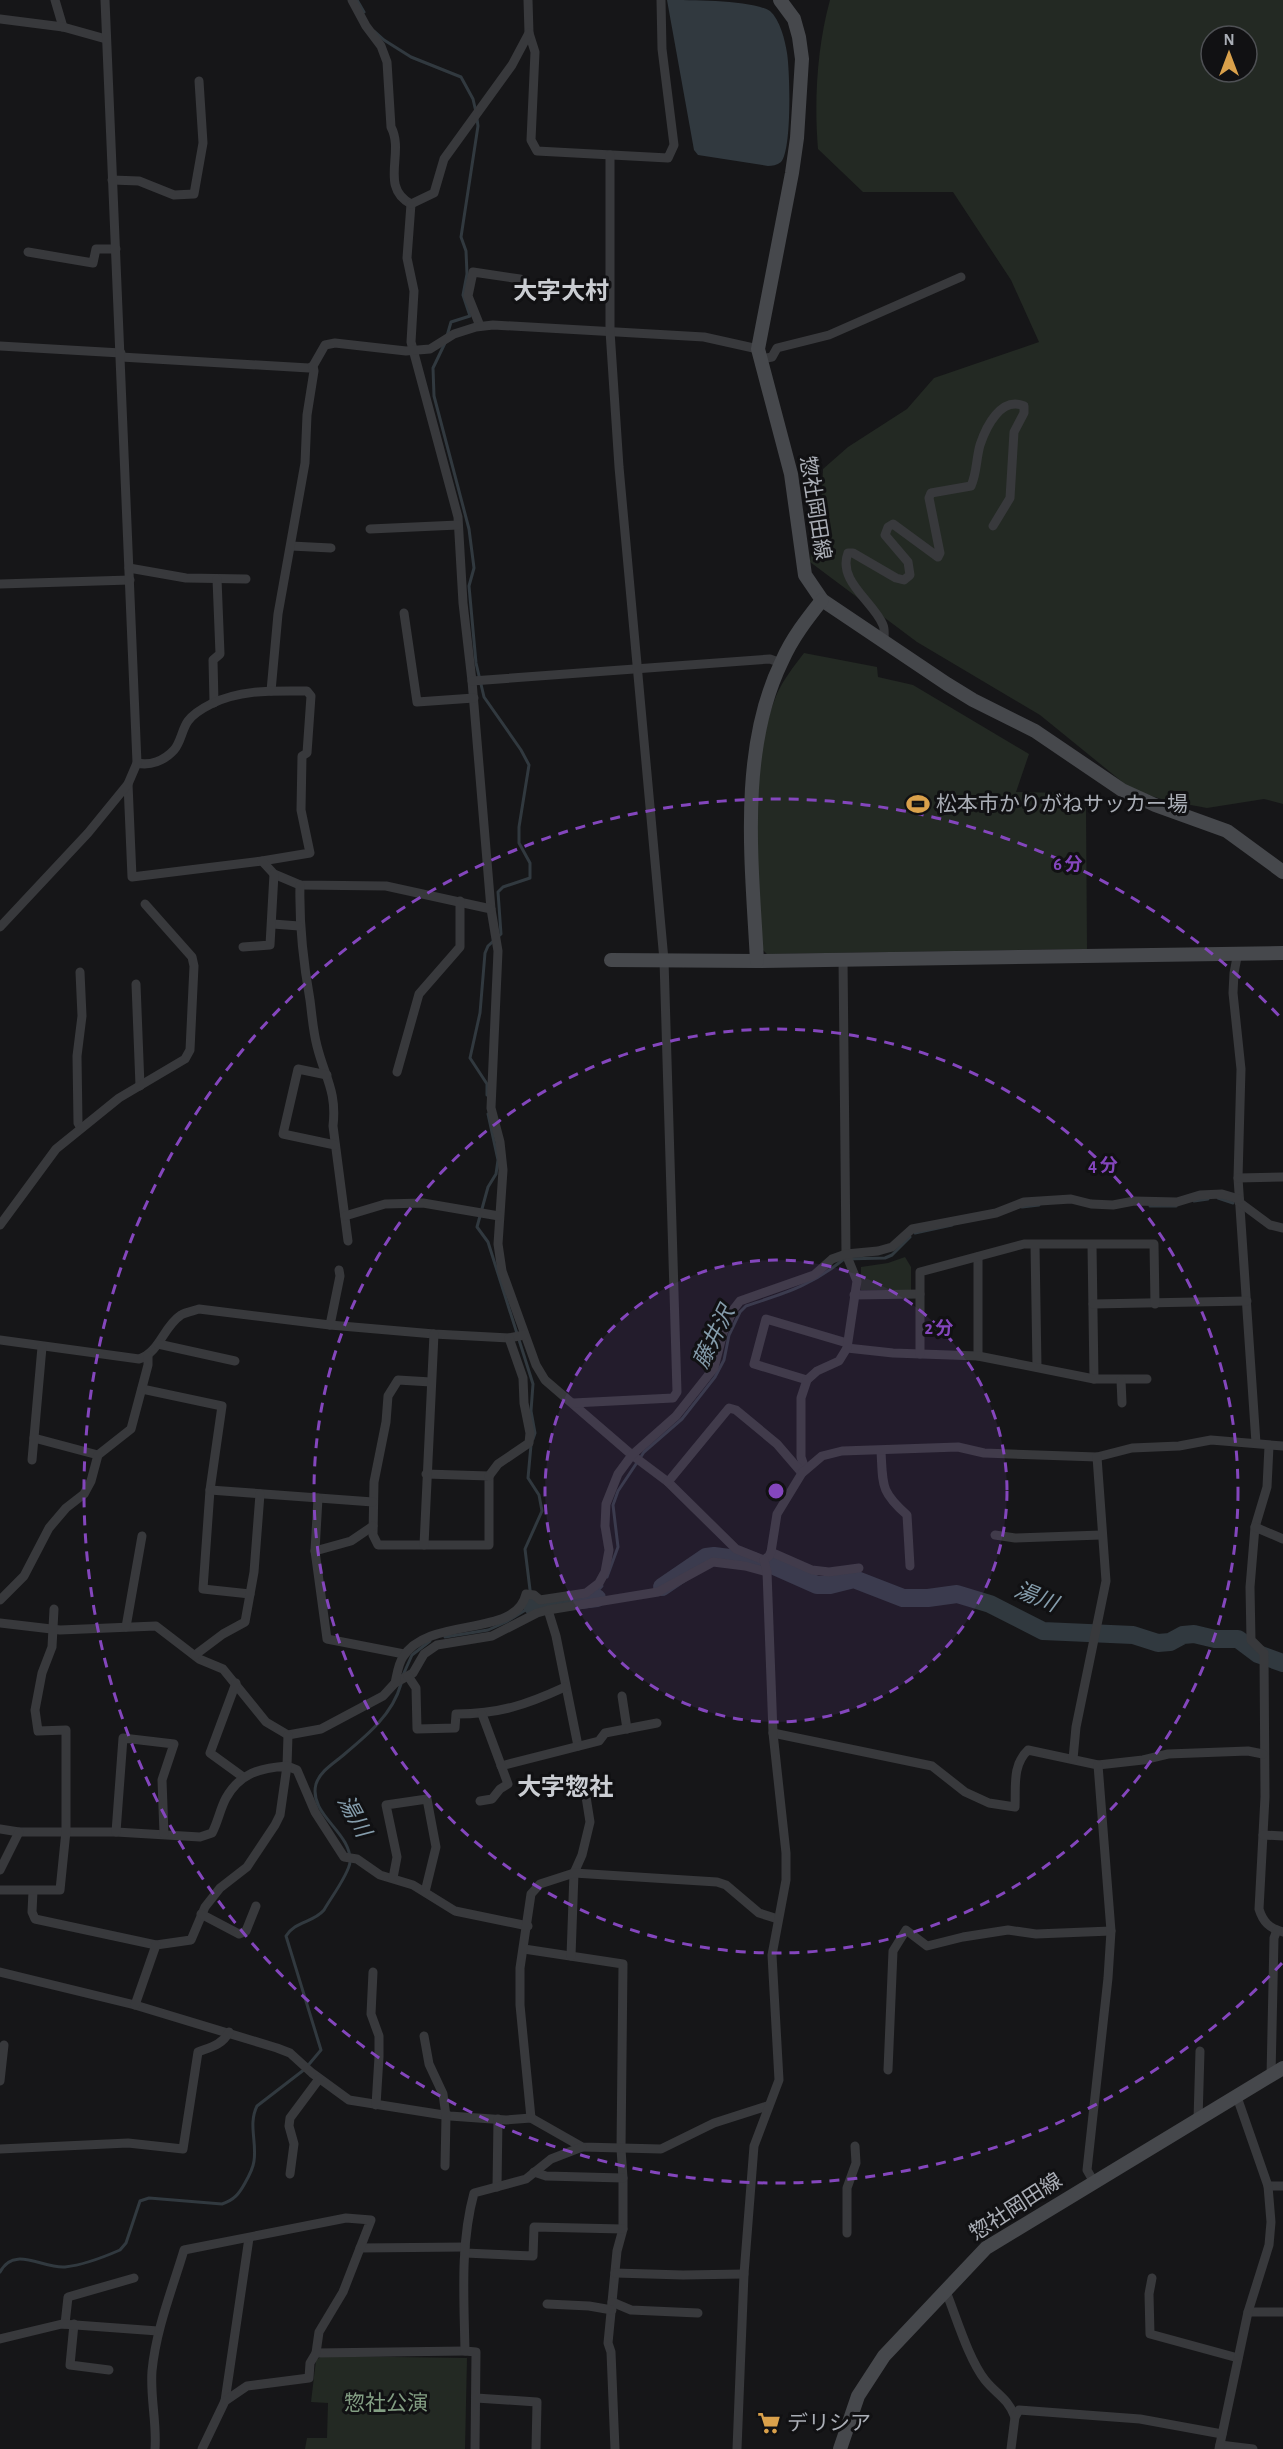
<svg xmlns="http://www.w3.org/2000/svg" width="1283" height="2449" font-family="'Alegreya Sans','Noto Sans JP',sans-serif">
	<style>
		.green { fill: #232923; fill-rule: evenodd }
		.water { fill: #31393f }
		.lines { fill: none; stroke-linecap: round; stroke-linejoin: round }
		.stream { stroke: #31393f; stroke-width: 3 }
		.river { stroke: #31393f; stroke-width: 18 }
		.street { stroke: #38393c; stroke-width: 9 }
		.secondary { stroke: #46484c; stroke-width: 14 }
		.ring { fill: none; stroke: #8446bd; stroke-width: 3; stroke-dasharray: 10 8 }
		.labels { text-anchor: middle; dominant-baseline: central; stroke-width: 6; stroke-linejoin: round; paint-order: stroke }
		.street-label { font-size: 21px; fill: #aaaeb6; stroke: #111113 }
		.poi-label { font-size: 21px; fill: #aaaeb6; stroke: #111113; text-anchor: start }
		.park-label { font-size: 21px; fill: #839e83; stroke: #111113 }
		.water-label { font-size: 22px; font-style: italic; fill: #859dac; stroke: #111113 }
		.quarter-label { font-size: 24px; font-weight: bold; fill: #cacdd2; stroke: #111113 }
		.centre { fill: #8446bd; stroke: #111113; stroke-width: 3 }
		.ring-label { font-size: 18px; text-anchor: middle; font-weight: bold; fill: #8446bd; stroke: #111113; stroke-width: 6; stroke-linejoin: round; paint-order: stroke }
	</style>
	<rect width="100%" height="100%" fill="#161618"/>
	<g class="green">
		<path d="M830,0H1283V804L1264,799L1207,808L1164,800L1131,789L1040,715L917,642L810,562L814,521L822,494L823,469L848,447L907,409L934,378L1039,342L1011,280L953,192H863L818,149C814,101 817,47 830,0ZM1211,36H1247V72H1211Z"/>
		<path d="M804,653L877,667L878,677L913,685L1029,754L1016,792L1066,793L1086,808L1087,949L767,954L761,948C758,868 746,771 776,696C783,680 794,666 804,653Z"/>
		<polygon points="905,1257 911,1267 911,1290 861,1290 861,1267 888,1263"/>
		<polygon points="322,2356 467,2358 465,2449 305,2449 307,2438 327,2438 328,2403 311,2402 316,2360"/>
	</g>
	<path class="water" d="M667,0C693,0 752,0 770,11C780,20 785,40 787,53C790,71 792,150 781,162C777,165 772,166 768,166L698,155L694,150Z"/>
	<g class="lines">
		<g class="stream">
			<polyline points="357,0 364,12"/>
			<polyline points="374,31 384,40 411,57 461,77 473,99 476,112"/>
			<polyline points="447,336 451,322 470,316 463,295 467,274 466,251 461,237 478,126 477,119"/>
			<polyline points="445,343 433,368 434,396 469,529 474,568 469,586 476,663 484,697 521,750 529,765 519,827 519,843 530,863 530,878 503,887 498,892 501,934 488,946 485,953 480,1013 470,1058 487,1084 487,1095"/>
			<polyline points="488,1114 498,1160 496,1174 488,1187 477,1227 488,1242 533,1384 531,1411 535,1433 533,1439"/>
			<polyline points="1218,1198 1233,1203"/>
			<polyline points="1194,1201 1208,1199"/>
			<polyline points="1150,1206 1176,1206"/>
			<polyline points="1022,1207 1039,1205"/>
			<polyline points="915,1233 952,1225"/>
			<path d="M607,1577L618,1547L613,1505L618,1491L644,1452L682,1419L715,1377L724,1360L729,1335L740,1312L746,1306C785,1293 811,1286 844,1259L885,1258L892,1255L910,1237"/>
			<polyline points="590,1599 602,1586"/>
			<polyline points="445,1637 488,1630 506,1622 532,1606 525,1549 542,1511 539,1495 528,1478 531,1445"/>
			<polyline points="403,1675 412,1655 430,1641"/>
			<path d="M0,2272C14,2245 43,2269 65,2267C83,2265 104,2257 120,2250L126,2243L140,2201L149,2198L222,2204C234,2200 239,2194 245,2183C249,2176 253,2169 254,2161C257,2142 248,2124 257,2106L305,2069L321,2050L286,1936C295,1921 313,1923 324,1910C330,1899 349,1874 350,1862C352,1832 308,1815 316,1784C320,1772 331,1765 341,1757C365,1737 392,1716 401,1684"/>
		</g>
		<g class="river">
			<polyline points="772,1565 817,1585 830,1585 854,1579 903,1598 928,1598 957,1594 990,1604 1043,1631 1133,1635 1158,1643 1170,1642 1183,1635 1194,1634 1215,1639 1238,1639 1258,1654 1283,1663"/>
			<polyline points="662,1587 706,1557 714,1556 753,1561"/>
			<polyline points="532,1606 597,1598"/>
		</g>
		<g class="street">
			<polyline points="55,0 63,27"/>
			<path d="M352,0L366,26L381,46L387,62L391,127C405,153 379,187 411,204"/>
			<polyline points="528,0 529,33 535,52 531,140 537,151 668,158 674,145 662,49 661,0"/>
			<polyline points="0,19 63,27 106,39"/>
			<polyline points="112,180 139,181 174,195 194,194 203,143 199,81"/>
			<polyline points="411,204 407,258 414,291 411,342 458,517 463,603 472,681 491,909 498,951 491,1108 500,1142 503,1170 498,1244 502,1271 536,1365 545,1380 632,1455 668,1482 736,1549 764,1560"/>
			<polyline points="411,204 434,193 444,159 512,65 529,33"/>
			<polyline points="28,252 93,263 96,249 116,249"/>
			<polyline points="480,326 468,296 473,272 520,279"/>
			<polyline points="0,346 121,353"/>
			<polyline points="121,357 309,368 313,366"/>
			<polyline points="761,359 772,357 777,348 829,335 961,277"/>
			<polyline points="370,529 458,525"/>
			<polyline points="291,546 331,548"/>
			<polyline points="129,568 186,578 246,579"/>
			<polyline points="0,584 130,580"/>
			<polyline points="404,613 417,702 474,698"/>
			<path d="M884,640C884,635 885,629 883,625C874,602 837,581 848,553H853L896,578L904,580L910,575L908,562L885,535L888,527L893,524L938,557L940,553L929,498L931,493L971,486C977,473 976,459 980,445C986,427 1001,396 1024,406V413L1014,432L1010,498L993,526"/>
			<polyline points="472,681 770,659 781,663"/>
			<polyline points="271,691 278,614 305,463 307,415 314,371 313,366 325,345 335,343 406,351 430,349 454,334 476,327 493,325 704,337 758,349"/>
			<polyline points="214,703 213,660 220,654 217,579"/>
			<path d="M128,784L132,877L262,861L310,853L301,810L302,756L307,753L311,696L307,691C275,691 241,689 211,704C203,708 194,713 188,721C182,729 181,742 174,750C164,761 150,766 137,763"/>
			<polyline points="262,861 274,874 300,885 386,886 491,909"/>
			<path d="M300,885C299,924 303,961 310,1000C312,1015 313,1031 317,1046C325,1078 337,1091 333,1126L348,1241"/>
			<polyline points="273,924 299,926"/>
			<polyline points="0,927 88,833 128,784 137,763 105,0"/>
			<polyline points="243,947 270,945 274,874"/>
			<polyline points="1238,952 1234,973 1233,993 1241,1069 1238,1178 1256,1443"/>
			<polyline points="80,972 82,1016 77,1056 78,1123 81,1128"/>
			<polyline points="136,984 140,1086"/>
			<polyline points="397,1072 419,994 460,947 460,901"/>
			<polyline points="327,1075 298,1069 283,1134 335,1145"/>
			<polyline points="1238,1178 1283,1177"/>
			<polyline points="1239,1202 1270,1225 1283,1228"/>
			<polyline points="345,1216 385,1204 423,1203 499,1216"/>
			<polyline points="0,1225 56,1149 119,1098 185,1059 190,1050 194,966 192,957 145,904"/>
			<polyline points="1035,1245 1037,1367"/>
			<polyline points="1092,1245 1094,1379"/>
			<polyline points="978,1257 978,1356"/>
			<polyline points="854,1295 920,1294"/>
			<polyline points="1093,1304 1247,1301"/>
			<polyline points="330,1325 340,1276 339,1270"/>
			<path d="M0,1340L139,1359C160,1352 163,1327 181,1315C186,1312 193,1311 199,1309L330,1325L434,1334L509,1338L524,1335"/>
			<polyline points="158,1344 235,1361"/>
			<polyline points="847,1348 893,1353 978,1356 1094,1379 1147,1379"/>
			<polyline points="920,1354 920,1272 1024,1244 1154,1244 1155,1304"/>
			<polyline points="807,1380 754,1364 766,1319 847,1343"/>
			<polyline points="1121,1380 1122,1403"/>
			<polyline points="142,1389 222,1406 210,1490 203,1589 250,1594"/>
			<polyline points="573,1403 673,1398 677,1392 664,960 619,467 610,331 610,155"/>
			<polyline points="34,1438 98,1455"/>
			<path d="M1269,1446L1267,1487L1255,1527L1250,1587L1251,1640L1264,1653L1265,1797L1259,1909C1263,1922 1269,1928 1283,1932"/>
			<path d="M881,1451C883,1485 880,1491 907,1515L910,1566"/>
			<polyline points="32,1460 42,1347"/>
			<polyline points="805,1469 801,1457 801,1398 807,1380 817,1371 839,1361 847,1348 857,1281 846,1254 843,958"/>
			<polyline points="426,1474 489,1476 489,1545 378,1545 373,1535 374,1482 386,1422 388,1396 398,1380 431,1382"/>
			<polyline points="489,1476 498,1464 529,1443 530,1433 524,1403 523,1378 509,1338"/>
			<polyline points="668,1482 729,1408 736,1410 777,1444 802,1473"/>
			<polyline points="210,1490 373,1502"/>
			<polyline points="318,1498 315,1551 351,1541 373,1526"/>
			<polyline points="1255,1527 1283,1539"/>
			<polyline points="995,1535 1015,1538 1101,1535"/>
			<polyline points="424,1545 434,1334"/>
			<polyline points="315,1551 327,1639 404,1654"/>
			<polyline points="771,1552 812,1570 829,1572 859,1568"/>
			<polyline points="764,1560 769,1556 771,1552 777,1514 802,1473 822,1456 842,1451 958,1447 984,1453 1097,1457 1132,1448 1179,1446 1211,1440 1283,1446"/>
			<polyline points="0,1600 24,1576 49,1528 66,1508 84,1494 91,1481 98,1455 131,1429 148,1365 148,1356"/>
			<polyline points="548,1610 556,1636 578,1746"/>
			<polyline points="0,1623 60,1630 156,1626 199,1659 223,1669 266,1722 288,1735 321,1729 383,1696 395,1683 413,1673 424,1654 437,1645 492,1636 537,1613 548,1610 658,1592 713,1562 745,1566 767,1572"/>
			<polyline points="126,1627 142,1536"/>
			<polyline points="195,1655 223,1634 245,1622 254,1572 260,1494"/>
			<path d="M408,1676L416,1688L417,1729L455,1728L456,1714C499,1714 526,1705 565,1687"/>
			<polyline points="236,1683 210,1753 243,1777"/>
			<path d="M395,1683C397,1675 398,1664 403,1657C429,1615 516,1639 526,1594L534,1595L540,1600L586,1593L599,1583L605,1572L609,1550L605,1526L606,1504L618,1474L632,1455L676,1416L714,1368L723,1333L733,1310L740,1301L814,1275L832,1259L846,1254L878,1251L892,1247L912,1229L996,1213L1024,1202L1071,1199L1091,1204L1113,1205L1134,1201L1177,1202L1200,1195L1222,1194L1239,1199"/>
			<polyline points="622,1696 627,1729"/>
			<path d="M773,1733L932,1766L965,1792L989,1803L1015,1807C1016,1787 1012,1765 1028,1750L1098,1765L1143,1760L1168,1754L1248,1751L1263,1754"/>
			<polyline points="288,1735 287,1766 297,1770 315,1812 344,1857 357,1859 380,1875 413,1885 455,1911 528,1926"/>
			<polyline points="1073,1759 1076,1727 1106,1581 1097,1457"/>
			<polyline points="501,1766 599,1741 605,1733 657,1723"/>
			<polyline points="480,1801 492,1799 500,1789 508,1784 482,1714"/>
			<path d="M0,1829L19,1832H116L200,1837L212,1833C218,1822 220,1809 226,1798C240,1773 260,1768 287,1766L280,1815L275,1825L247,1867L220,1888L205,1907L191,1940L156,1945L35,1919L32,1912L33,1891"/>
			<polyline points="116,1832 123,1738 174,1744 162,1780 164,1834"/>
			<polyline points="1263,1835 1283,1836"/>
			<polyline points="0,1870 19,1832"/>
			<polyline points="393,1878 397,1857 386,1805 427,1799 436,1847 425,1892"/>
			<polyline points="0,1890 60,1890 66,1831 66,1730 38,1731 35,1710 42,1673 52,1647 54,1609"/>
			<polyline points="201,1914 239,1934 246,1931 256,1906"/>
			<polyline points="524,1949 623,1964 621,2149 623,2178 623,2229 617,2251 608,2343 611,2352 615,2449"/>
			<polyline points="571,1956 574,1873 582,1855 590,1822 584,1784"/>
			<polyline points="0,1972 135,2005 277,2048 290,2053 312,2073 349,2100 450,2116 506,2120 531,2118 582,2147 661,2149 714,2123 767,2106"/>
			<polyline points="373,1972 371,2014 379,2036 379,2057 376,2105"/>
			<polyline points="135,2005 156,1945"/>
			<polyline points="424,2036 429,2064 443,2094 446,2116 445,2166"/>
			<polyline points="888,2070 893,1951 906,1930 927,1946 963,1937 1008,1930 1036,1934 1111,1931"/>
			<polyline points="1271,2076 1274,1938 1277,1930"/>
			<polyline points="0,2081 4,2045"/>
			<polyline points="531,2118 520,2005 520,1968 531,1894 540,1884 574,1873 717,1882 726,1885 759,1913 778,1919"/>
			<polyline points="1198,2120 1200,2051"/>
			<path d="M0,2149L128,2143L183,2149L198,2052C211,2047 222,2045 229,2032"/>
			<polyline points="534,2172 546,2176 623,2178"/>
			<polyline points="290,2174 294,2144 289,2126 290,2118 319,2079"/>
			<polyline points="1094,2182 1087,2170 1108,1978 1111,1931 1098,1765"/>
			<polyline points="1268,2186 1283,2186"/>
			<polyline points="497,2187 498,2119"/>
			<polyline points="847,2233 847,2188 856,2163 855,2146"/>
			<polyline points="360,2248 465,2247"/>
			<polyline points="465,2253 533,2256 534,2227 623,2229"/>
			<polyline points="615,2273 683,2275 744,2274"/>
			<polyline points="1152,2278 1149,2294 1150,2334 1238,2358"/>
			<path d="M945,2289C956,2316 968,2358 985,2380C997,2395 1007,2397 1015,2417"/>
			<polyline points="612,2302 631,2310 698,2313"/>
			<polyline points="547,2304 589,2306 612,2310"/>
			<polyline points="1248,2312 1283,2312"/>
			<polyline points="65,2324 68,2297 134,2278"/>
			<polyline points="74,2324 70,2365 109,2370"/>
			<polyline points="0,2339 62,2324 158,2331"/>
			<polyline points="316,2353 465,2351"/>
			<polyline points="476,2398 537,2402 536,2449"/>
			<polyline points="225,2401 249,2238"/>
			<polyline points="1220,2445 1253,2449"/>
			<path d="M155,2449C157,2423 150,2397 152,2371C156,2329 172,2290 184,2250L346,2218L371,2220L343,2292L319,2332L316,2353L310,2363L309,2378L247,2386L225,2401L202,2449"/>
			<path d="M475,2449L476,2352L465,2351C464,2299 460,2244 474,2193L526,2179L551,2159L582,2147"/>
			<polyline points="737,2449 744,2274 754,2146 779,2080 772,1955 786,1880 786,1853 773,1733 767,1572 764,1560"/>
			<polyline points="1011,2449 1015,2417 1019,2410 1140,2419 1222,2434"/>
			<polyline points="1219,2449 1248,2312 1269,2245 1271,2222 1268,2186 1237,2097"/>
		</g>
		<g class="secondary">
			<polyline points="780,0 794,19 799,37 802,59 797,138 792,173 758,349 791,474 805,575 822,600 947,684 973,700 1035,731 1122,790 1155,805 1227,831 1283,872"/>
			<polyline points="611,960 757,961 1283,953"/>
			<path d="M757,961C752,864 738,751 782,661C792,638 807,619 822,600"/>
			<polyline points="840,2449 858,2396 884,2356 986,2248 1283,2068"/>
		</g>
	</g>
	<circle cx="776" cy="1491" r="231" fill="#8446bd" fill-opacity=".12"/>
	<g class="ring">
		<circle cx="776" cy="1491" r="231"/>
		<circle cx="776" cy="1491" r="462"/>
		<path d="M1282 1963A692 692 0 1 1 1282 1019"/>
	</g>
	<defs>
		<g id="stadium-bare" transform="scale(1.8)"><path d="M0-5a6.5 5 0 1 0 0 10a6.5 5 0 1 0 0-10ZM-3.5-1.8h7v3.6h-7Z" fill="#daa14b" stroke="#111113" stroke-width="2.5" paint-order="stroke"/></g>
		<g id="supermarket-bare" transform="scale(1.8)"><path d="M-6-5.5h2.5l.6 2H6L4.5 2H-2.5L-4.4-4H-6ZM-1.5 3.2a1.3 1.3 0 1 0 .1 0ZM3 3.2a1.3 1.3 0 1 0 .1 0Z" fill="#daa14b" stroke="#111113" stroke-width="2.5" paint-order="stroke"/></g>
	</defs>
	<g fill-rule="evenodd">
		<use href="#stadium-bare" x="918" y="804"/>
		<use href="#supermarket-bare" x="769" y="2423"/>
	</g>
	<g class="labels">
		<g class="street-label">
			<text transform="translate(815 508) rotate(81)">惣社岡田線</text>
			<text transform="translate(1016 2207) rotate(-33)">惣社岡田線</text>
		</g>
		<g class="poi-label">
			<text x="936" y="804">松本市かりがねサッカー場</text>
			<text x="787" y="2423">デリシア</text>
		</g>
		<g class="park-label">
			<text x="386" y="2403">惣社公演</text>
		</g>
		<g class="water-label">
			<text transform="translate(714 1337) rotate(-64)">藤井沢</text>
			<text transform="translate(1036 1597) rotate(22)">湯川</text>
			<text transform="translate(354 1816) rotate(61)">湯川</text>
		</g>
		<g class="quarter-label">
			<text x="561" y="292">大字大村</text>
			<text x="565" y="1788">大字惣社</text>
		</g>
	</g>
	<circle cx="776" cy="1491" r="9" class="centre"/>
	<g class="ring-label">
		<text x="1068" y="870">6 分</text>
		<text x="1103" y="1171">4 分</text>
		<text x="939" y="1334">2 分</text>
	</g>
	<g transform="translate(1229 54)"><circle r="28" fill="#111113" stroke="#4e5054" stroke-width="1.5"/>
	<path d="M0-4.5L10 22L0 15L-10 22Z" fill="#daa14b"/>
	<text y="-9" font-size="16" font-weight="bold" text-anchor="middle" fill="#aaaeb6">N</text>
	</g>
</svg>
